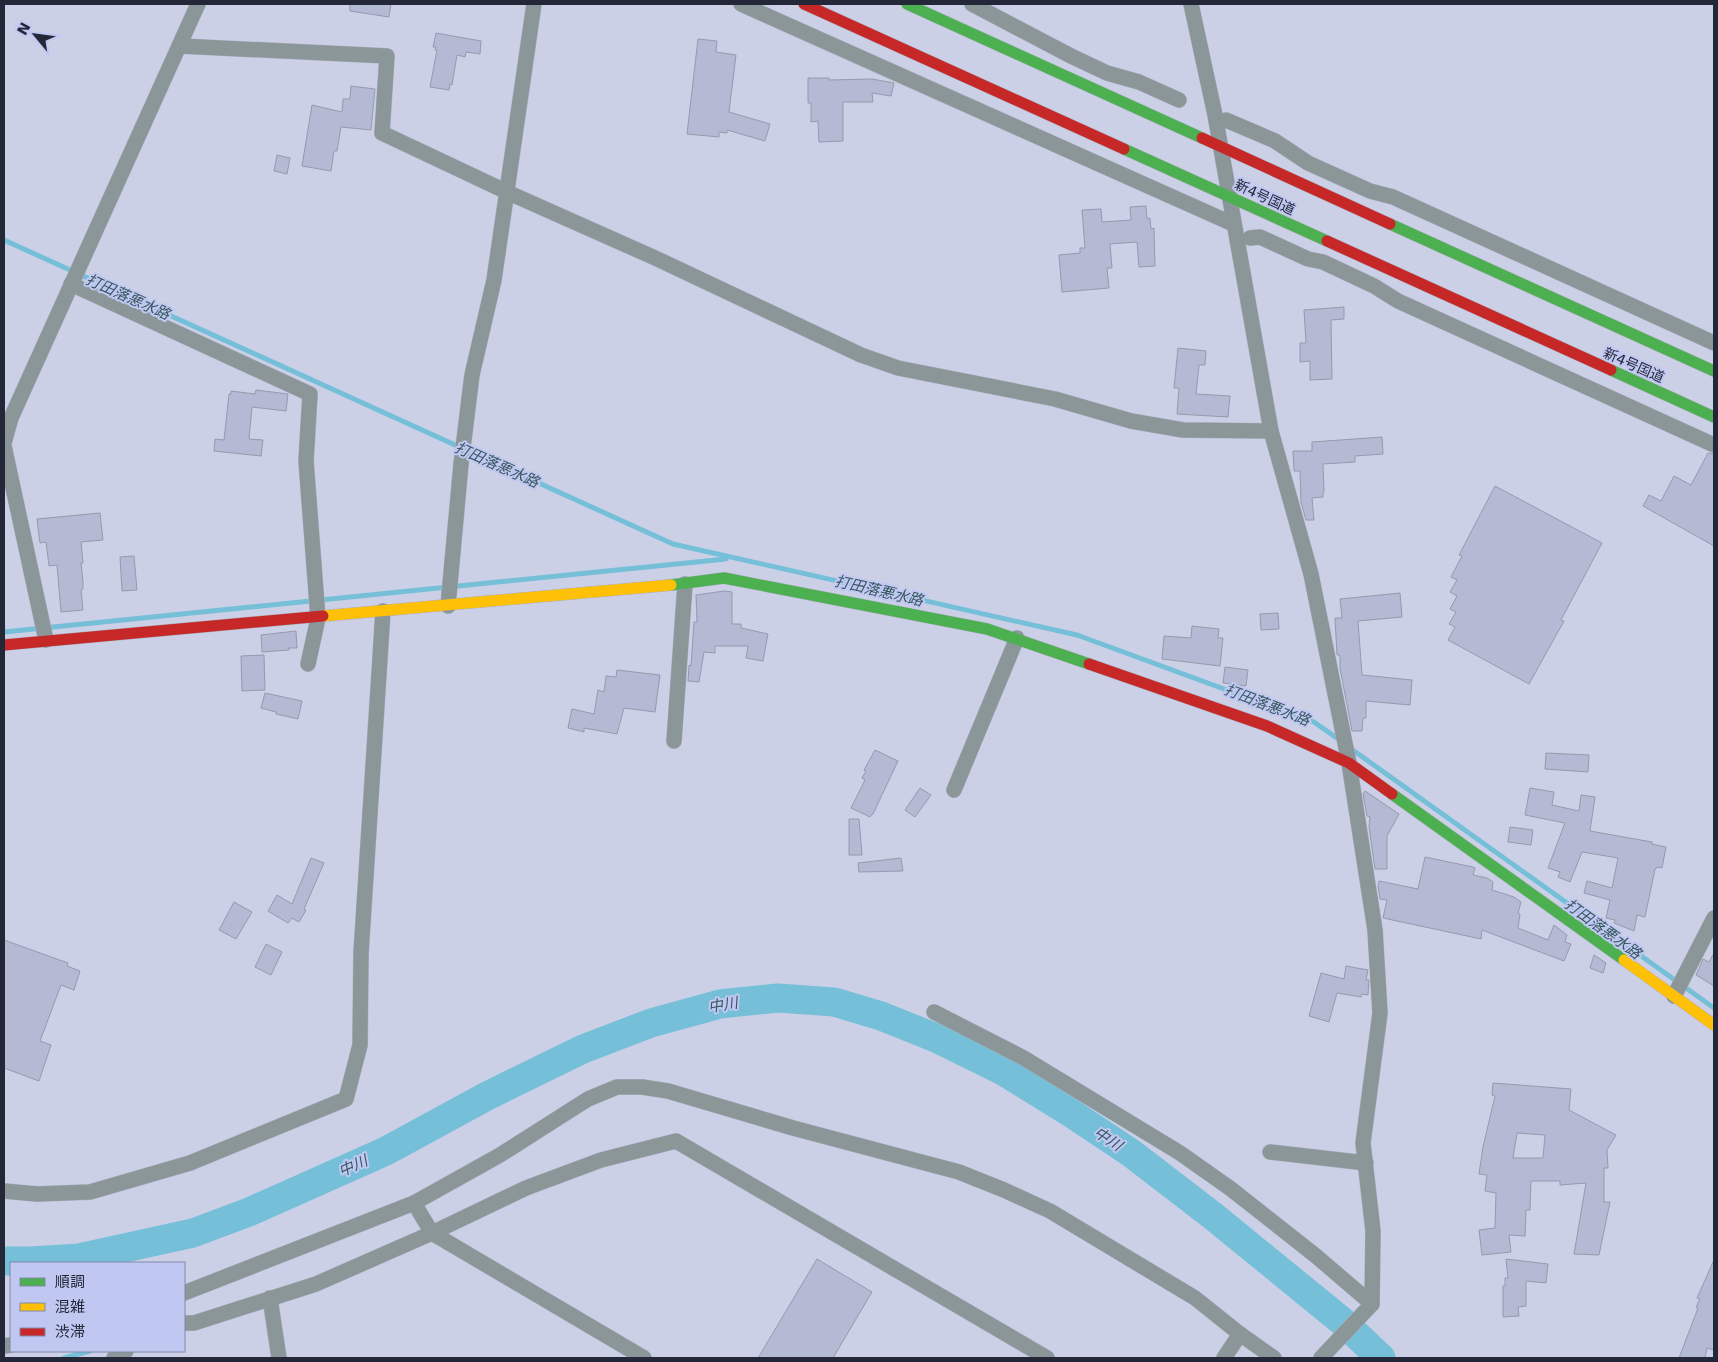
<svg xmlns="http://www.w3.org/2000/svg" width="1718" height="1362" font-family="'DejaVu Sans','Noto Sans JP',sans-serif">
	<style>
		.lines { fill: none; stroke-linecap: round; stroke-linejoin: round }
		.stream { stroke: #75bfd8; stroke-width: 5 }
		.river { stroke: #75bfd8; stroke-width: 29 }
		.building { fill: #b4b9d4; stroke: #969aac; fill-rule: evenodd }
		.street-casing { stroke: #acb0c1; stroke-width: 16 }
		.fast-casing { stroke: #acb0c1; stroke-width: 12 }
		.slow-casing { stroke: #acb0c1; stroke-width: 12 }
		.jam-casing { stroke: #acb0c1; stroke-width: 12 }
		.street { stroke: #8a9698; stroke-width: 15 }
		.fast { stroke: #4caf50; stroke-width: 11 }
		.slow { stroke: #ffc107; stroke-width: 11 }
		.jam { stroke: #c62828; stroke-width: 11 }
		.labels { text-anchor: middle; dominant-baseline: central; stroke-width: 4; stroke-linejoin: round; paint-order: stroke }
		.street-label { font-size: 14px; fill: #242737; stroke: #c0c8f2 }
		.water-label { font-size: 15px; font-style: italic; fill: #37575f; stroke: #c0c8f2 }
	</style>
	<rect width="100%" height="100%" fill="#cbd0e7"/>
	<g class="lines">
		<g class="stream">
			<polyline points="4,240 673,544 1077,635 1314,722 1341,741"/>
			<polyline points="4,632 726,559"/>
			<polyline points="1350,748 1714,1008"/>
			<polyline points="111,1263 116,1251"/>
			<polyline points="64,1358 90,1351"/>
		</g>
		<polyline class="river" points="4,1261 31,1261 79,1258 193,1233 249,1212 386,1151 487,1096 583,1049 651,1023 720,1004 778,998 834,1002 881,1016 936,1038 1003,1071 1071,1113 1131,1153 1213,1216 1343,1322 1381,1358"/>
	</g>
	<g class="building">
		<polygon points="350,4 391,4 389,17 350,11"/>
		<polygon points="436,33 481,41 480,54 466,52 465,57 457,55 452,85 450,84 449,90 430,87 437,50 435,50 436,47 433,47"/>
		<polygon points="698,39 717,41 716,52 736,55 729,112 770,124 765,141 727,130 727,133 719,132 719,137 687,134"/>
		<polygon points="808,78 829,78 829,80 872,79 894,83 891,96 872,93 873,102 843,102 843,141 819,142 818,121 811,122 811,103 808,103"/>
		<polygon points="351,86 375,89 371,130 341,127 337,151 334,151 331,171 302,166 312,105 342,112 343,99 350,99"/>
		<polygon points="277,155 290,158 287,174 274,171"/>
		<polygon points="1146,206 1147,219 1150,218 1151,229 1154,228 1155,266 1139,267 1137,242 1110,244 1112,268 1107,268 1109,288 1062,292 1059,255 1080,253 1080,248 1085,248 1082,210 1101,209 1102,222 1131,220 1130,207"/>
		<polygon points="1344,307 1344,319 1331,320 1332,379 1310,380 1310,361 1300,362 1300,343 1306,343 1304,310"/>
		<polygon points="1178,348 1206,351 1205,365 1199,365 1196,394 1230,396 1228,417 1177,414 1179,388 1174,388"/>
		<polygon points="256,390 288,394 286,411 252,407 249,439 263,440 261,456 214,451 215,439 224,440 229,394 231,394 231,391 255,394"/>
		<polygon points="1382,437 1383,454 1355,456 1355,462 1323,464 1324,492 1323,492 1323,497 1312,498 1314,520 1306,520 1301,502 1300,471 1294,471 1293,451 1312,451 1312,442"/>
		<polygon points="1708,453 1714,454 1714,546 1643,506 1649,495 1661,501 1674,476 1691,485"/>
		<polygon points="1495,486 1602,543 1561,620 1564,621 1529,684 1448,640 1455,627 1449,624 1456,612 1450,609 1457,596 1450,592 1457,580 1451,577 1462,556 1459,555"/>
		<polygon points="100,513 103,540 81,542 83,563 81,563 83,582 83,589 81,590 83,610 61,612 57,565 49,566 46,542 40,543 37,519"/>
		<polygon points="134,556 137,590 122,591 120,557"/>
		<polygon points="724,591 732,592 732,624 741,624 741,628 768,634 763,661 746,658 748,646 715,646 715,653 704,652 699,682 688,681 689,665 691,666 694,622 697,622 696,595"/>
		<polygon points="1400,593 1402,617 1358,621 1362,675 1412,680 1410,705 1366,701 1366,718 1363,718 1362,731 1352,731 1340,668 1340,655 1337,655 1335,618 1342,618 1340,599"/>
		<polygon points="1278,613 1279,629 1261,630 1260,614"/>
		<polygon points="1192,626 1219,629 1218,638 1223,638 1220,666 1162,659 1164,636 1191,638"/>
		<polygon points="296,631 297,648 289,648 289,650 262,652 261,635"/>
		<polygon points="264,655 265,690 242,691 241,656"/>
		<polygon points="1225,667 1248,670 1246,686 1223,683"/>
		<polygon points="617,670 660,675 655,712 624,708 617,734 584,728 584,732 568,728 572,709 594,714 598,690 604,692 606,676 616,677"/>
		<polygon points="265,693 302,701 298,719 276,714 276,712 261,708"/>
		<polygon points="875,750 898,761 873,814 872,814 870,817 851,808 865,780 862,778 866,771 864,770"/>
		<polygon points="1546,753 1589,755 1588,772 1545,769"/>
		<polygon points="920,788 931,795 915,817 905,810"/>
		<polygon points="1530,788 1554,792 1552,805 1579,811 1581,795 1595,797 1590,831 1652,842 1652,844 1666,847 1662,868 1657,867 1656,869 1655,869 1645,917 1637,915 1634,931 1614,923 1615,920 1606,918 1610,900 1584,893 1587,881 1612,888 1618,858 1582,852 1570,882 1558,877 1560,872 1548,868 1565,823 1525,815"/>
		<polygon points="1365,791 1399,814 1387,836 1387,869 1375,869 1369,827 1370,817 1367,816 1363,794"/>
		<polygon points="849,819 859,819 862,855 849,855"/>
		<polygon points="1510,827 1533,830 1531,845 1508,842"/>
		<polygon points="1425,857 1473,867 1475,868 1473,875 1487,878 1493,882 1492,890 1514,897 1521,902 1518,913 1520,914 1518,928 1548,940 1554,925 1567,935 1565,942 1571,944 1564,961 1482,930 1481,939 1383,918 1387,900 1380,899 1378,886 1379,881 1418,889"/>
		<polygon points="311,858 324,863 304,909 306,910 299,922 292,918 288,923 268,911 277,895 292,904"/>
		<polygon points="901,858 903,871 859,872 858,863"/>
		<polygon points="234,902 252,912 236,939 219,930"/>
		<polygon points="4,940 68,963 67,966 80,971 74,990 61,985 40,1041 51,1045 39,1081 4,1068"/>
		<polygon points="266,944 282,952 271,975 255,967"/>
		<polygon points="1714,953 1714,986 1696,975 1703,959 1709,962"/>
		<polygon points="1594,955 1606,963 1603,973 1590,968"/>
		<polygon points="1346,966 1368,970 1366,980 1369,980 1368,995 1362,994 1361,997 1337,993 1329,1022 1309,1016 1321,973 1344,979"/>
		<path d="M1493,1083L1571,1089L1569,1110L1616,1135L1607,1150L1608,1168H1604V1202H1610L1599,1255L1574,1254L1586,1183L1560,1185V1181H1531L1530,1210H1526L1525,1236L1509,1235L1511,1252L1482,1255L1479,1230L1495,1228L1496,1193L1485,1191L1487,1175L1479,1174L1483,1147L1495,1096L1492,1095ZM1517,1133L1545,1135L1543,1158H1513Z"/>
		<polygon points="817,1259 872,1292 833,1358 758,1358"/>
		<polygon points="1506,1259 1548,1264 1546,1283 1526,1281 1526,1306 1518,1307 1519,1316 1503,1317 1503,1286 1505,1286 1505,1278 1508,1278"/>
		<polygon points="1714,1260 1714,1350 1707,1348 1705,1358 1679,1358 1698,1308 1696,1307 1700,1299 1697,1298"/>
	</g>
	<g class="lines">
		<g class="street-casing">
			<g id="street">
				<polyline points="741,4 1233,224"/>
				<polyline points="972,4 1071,56 1107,73 1139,82 1179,100"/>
				<polyline points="1191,4 1215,115 1271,431 1311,574 1349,763 1375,930 1380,1013 1363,1143 1373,1231 1372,1304 1321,1358"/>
				<polyline points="180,46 387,56 382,133 507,192 653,257 861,355 898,368 1055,399 1131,421 1183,430 1271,431"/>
				<polyline points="1226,120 1275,141 1308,163 1370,191 1393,197 1714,343"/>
				<polyline points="1250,238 1260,237 1308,259 1323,262 1374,286 1398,301 1714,445"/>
				<polyline points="71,284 310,394 306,461 318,618 308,664"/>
				<polyline points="4,443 11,418 198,4"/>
				<polyline points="4,446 46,640"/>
				<polyline points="448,606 461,464 472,375 494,280 534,4"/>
				<polyline points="674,741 685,584"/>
				<polyline points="954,790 1017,638"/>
				<polyline points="1674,996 1714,918"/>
				<polyline points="934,1012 1022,1057 1180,1153 1231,1189 1316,1256 1372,1304"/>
				<polyline points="1270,1152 1366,1163"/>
				<polyline points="4,1191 37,1194 90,1192 190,1163 346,1099 360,1045 361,953 383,611"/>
				<polyline points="414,1203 432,1233 644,1358"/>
				<polyline points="184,1293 414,1203 500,1155 588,1099 617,1087 642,1087 668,1091 793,1128 959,1172 1004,1190 1050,1211 1195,1298 1240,1334 1274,1358"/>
				<polyline points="270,1298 279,1358"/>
				<polyline points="184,1323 194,1323 316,1284 432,1233 526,1188 601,1160 676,1141 1047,1358"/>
				<polyline points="4,1346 11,1345"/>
				<polyline points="114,1358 126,1351"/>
				<polyline points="1224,1358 1240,1334"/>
			</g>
		</g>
		<g class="fast-casing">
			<g id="fast">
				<polyline points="907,4 1202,138"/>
				<polyline points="1124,149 1327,241"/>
				<polyline points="1390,224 1714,371"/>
				<polyline points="1611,370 1714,417"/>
				<polyline points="671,585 724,578 987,629 1089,664"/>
				<polyline points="1392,794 1624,960"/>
			</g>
		</g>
		<g class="slow-casing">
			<g id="slow">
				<polyline points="323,616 671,585"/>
				<polyline points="1624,960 1714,1025"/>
			</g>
		</g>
		<g class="jam-casing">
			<g id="jam">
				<polyline points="804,4 1124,149"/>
				<polyline points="1202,138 1390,224"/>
				<polyline points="1327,241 1611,370"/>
				<polyline points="4,645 323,616"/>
				<polyline points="1089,664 1267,726 1349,763 1392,794"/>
			</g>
		</g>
		<use href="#street" class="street"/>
		<use href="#fast" class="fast"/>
		<use href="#slow" class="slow"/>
		<use href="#jam" class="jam"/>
	</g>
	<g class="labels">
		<g class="street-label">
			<text transform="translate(1265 197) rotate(25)">新4号国道</text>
			<text transform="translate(1634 365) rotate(24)">新4号国道</text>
		</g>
		<g class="water-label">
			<text transform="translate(128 297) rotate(24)">打田落悪水路</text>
			<text transform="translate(497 465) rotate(24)">打田落悪水路</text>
			<text transform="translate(879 591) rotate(13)">打田落悪水路</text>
			<text transform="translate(1267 705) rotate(21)">打田落悪水路</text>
			<text transform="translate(1603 929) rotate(36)">打田落悪水路</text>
			<text transform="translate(723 1005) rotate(-10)">中川</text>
			<text transform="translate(1108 1139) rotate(33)">中川</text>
			<text transform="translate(353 1166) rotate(-24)">中川</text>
		</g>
	</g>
	<rect width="1718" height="1362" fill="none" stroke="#242737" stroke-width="10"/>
	<rect x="10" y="1262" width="175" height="90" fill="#c0c8f2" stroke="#8288a7"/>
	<rect x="20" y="1278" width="25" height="8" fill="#4caf50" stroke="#8288a7"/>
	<text x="55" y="1287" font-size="15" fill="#242737">順調</text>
	<rect x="20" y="1303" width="25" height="8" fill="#ffc107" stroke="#8288a7"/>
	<text x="55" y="1312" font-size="15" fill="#242737">混雑</text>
	<rect x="20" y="1328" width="25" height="8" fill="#c62828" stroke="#8288a7"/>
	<text x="55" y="1337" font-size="15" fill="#242737">渋滞</text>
	<g transform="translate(35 35) rotate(299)" stroke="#c0c8f2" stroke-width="4" paint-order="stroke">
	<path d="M0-4L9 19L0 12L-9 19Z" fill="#242737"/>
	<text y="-8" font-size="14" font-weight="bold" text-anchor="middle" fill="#242737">N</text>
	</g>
</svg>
